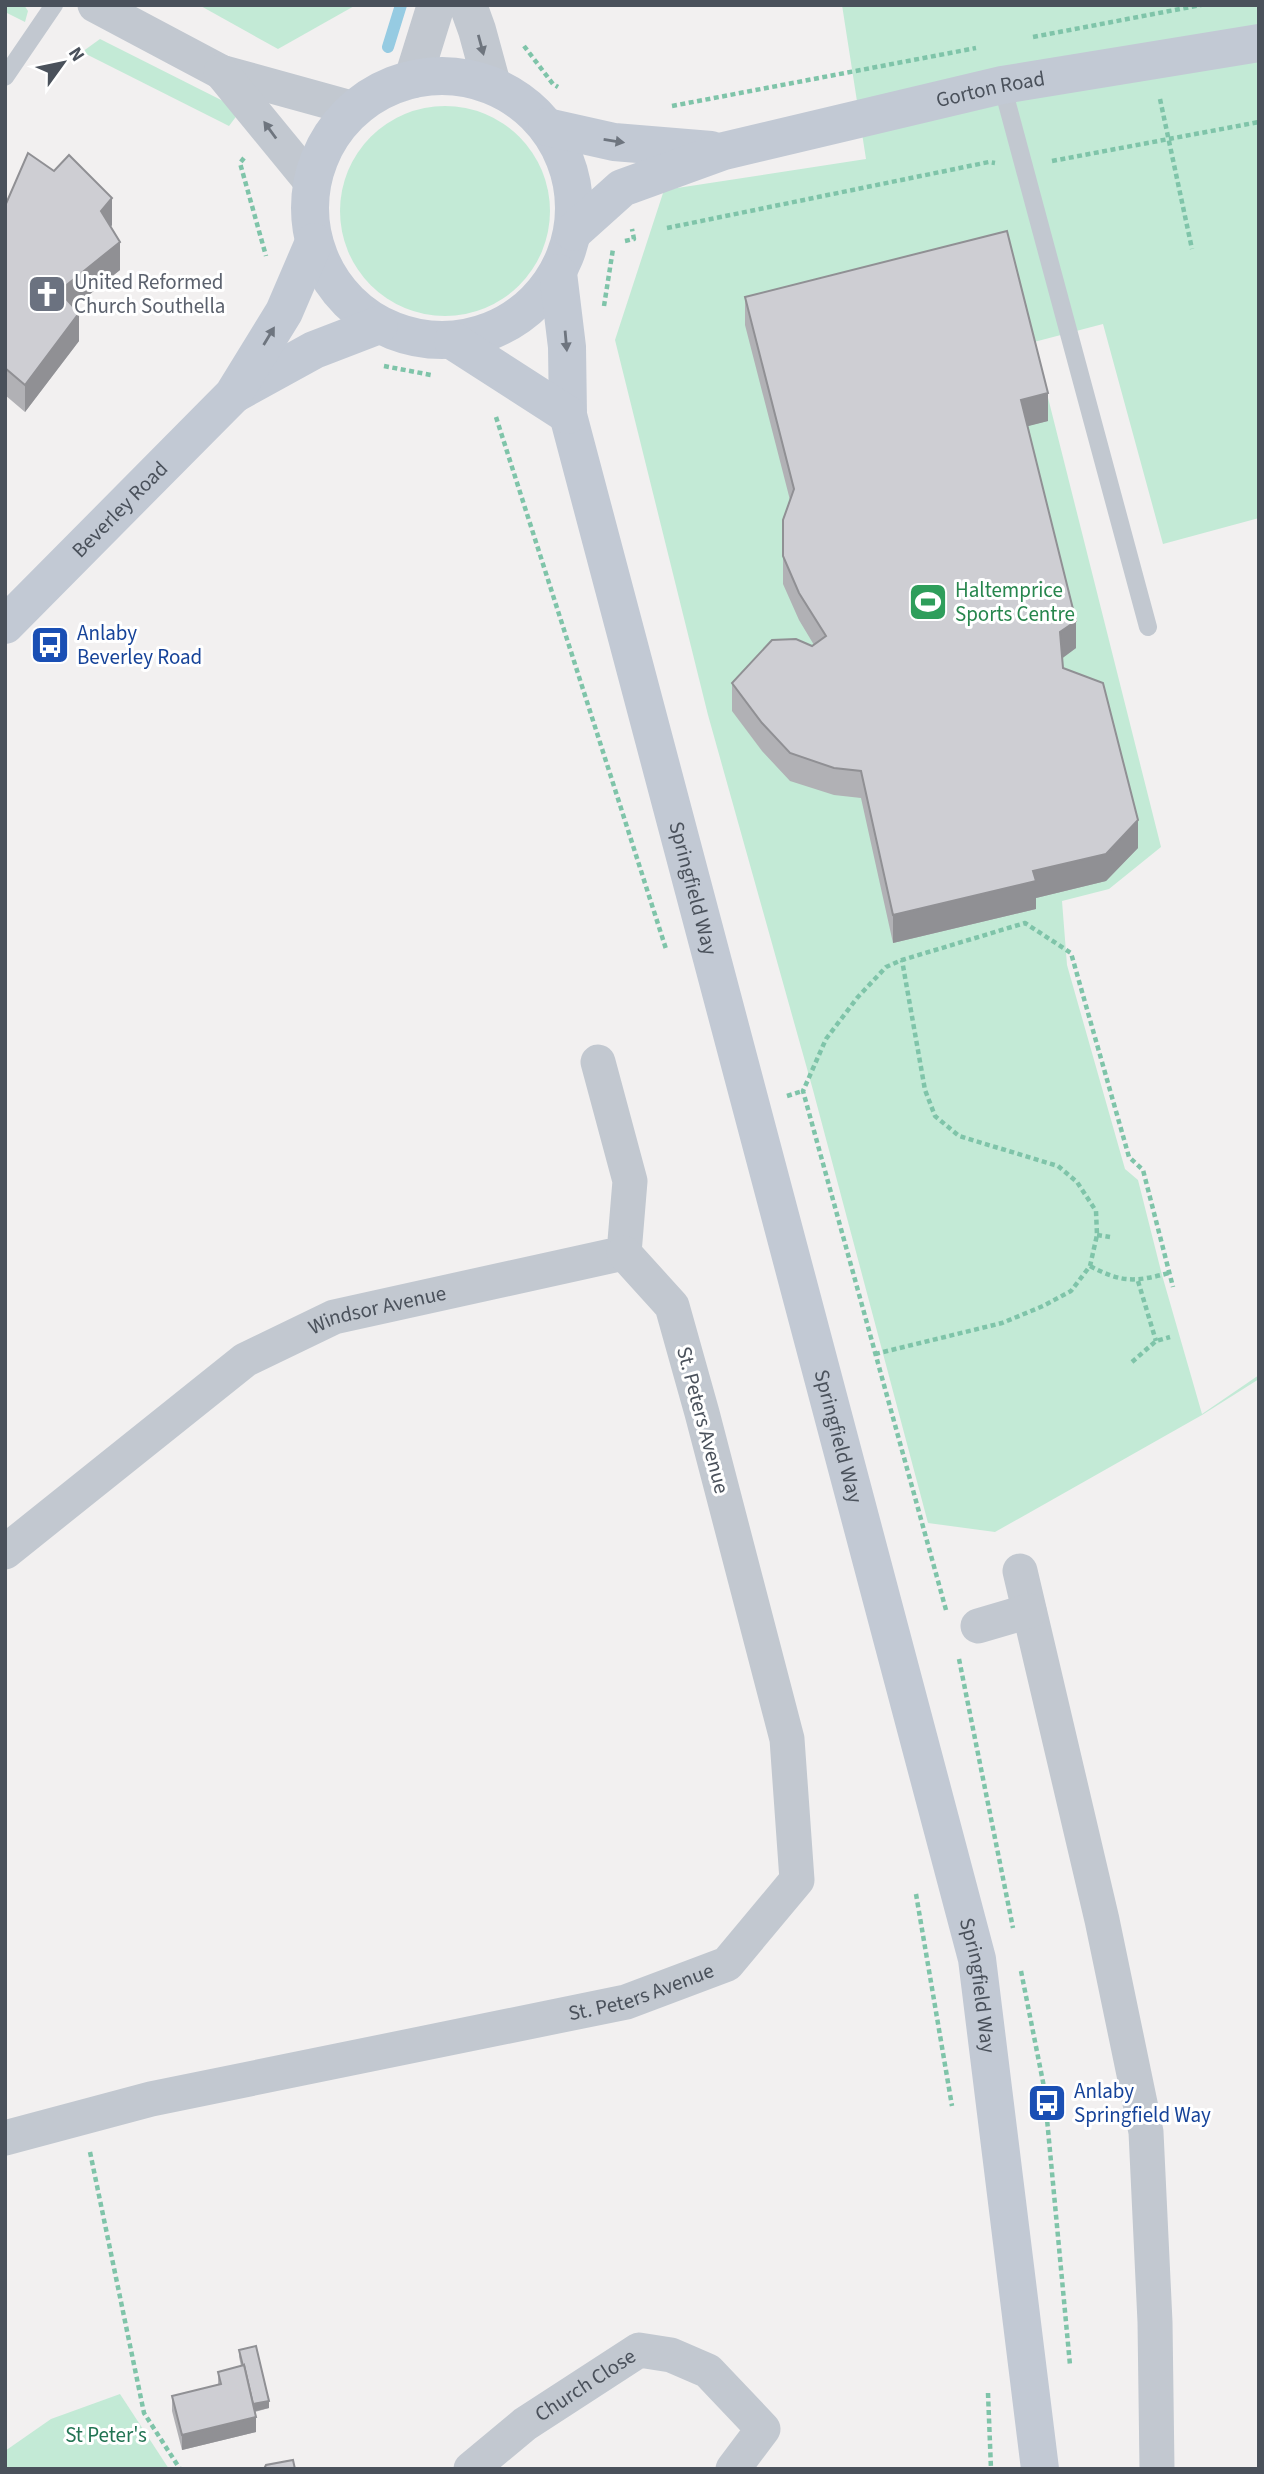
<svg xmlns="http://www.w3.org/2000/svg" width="1264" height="2474" font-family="'Source Sans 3',sans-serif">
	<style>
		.green { fill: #c3ead6 }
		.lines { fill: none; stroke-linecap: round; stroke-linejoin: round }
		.stream { stroke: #96cbe2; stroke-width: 12 }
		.path { stroke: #7fc4a9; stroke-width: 4.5; stroke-dasharray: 5 3.5; stroke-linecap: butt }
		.service { stroke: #c2c8d0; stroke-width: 18 }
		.minor { stroke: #c2c8d0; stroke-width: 35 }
		.tertiary { stroke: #c2c8d0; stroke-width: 38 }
		.secondary { stroke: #c2c9d4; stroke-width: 38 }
		.wall { fill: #b1b1b5 }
		.shaded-wall { fill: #909094 }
		.building { fill: #ceced3; stroke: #909094; stroke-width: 2 }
		.oneway { fill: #6e757e }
		.oneway2 { fill: #6e757f }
		.labels { text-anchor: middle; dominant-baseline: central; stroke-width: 6; stroke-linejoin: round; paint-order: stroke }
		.street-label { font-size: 21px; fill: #4a515b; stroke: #fff }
		.worship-label { font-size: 21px; fill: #5b616d; stroke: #fff; text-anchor: start }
		.leisure-label { font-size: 21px; fill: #27864d; stroke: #fff; text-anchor: start }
		.transit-label { font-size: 21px; fill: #164399; stroke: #fff; text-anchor: start }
		.park-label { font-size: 21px; fill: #227453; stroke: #fff }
	</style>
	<rect width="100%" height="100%" fill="#f2f0f0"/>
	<g class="green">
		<polygon points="5,5 24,5 28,11 25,22 5,12"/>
		<polygon points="199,5 356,5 278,49"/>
		<polygon points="842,5 1259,5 1259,518 1163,544 1103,324 1034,342 1161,847 1109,889 1062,901 1067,965 1125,1169 1138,1180 1162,1275 1202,1414 1259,1375 1259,1379 1202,1415 995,1532 928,1523 813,1090 708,715 615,340 664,190 866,159"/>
		<polygon points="100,39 241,110 229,126 82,52"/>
		<circle cx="445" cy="211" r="105"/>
		<polygon points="120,2394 169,2469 5,2469 5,2451 51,2419"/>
	</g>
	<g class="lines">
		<polyline class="stream" points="388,47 401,5"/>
		<g class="path">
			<polyline points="1033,37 1201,5"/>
			<polyline points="524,46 553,84 558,87"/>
			<polyline points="1160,99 1192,249"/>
			<polyline points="672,106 976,48"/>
			<polyline points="244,158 240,163 266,256"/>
			<polyline points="1052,161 1259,122"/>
			<polyline points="667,228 989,162 995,163"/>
			<polyline points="625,241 634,239 632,229"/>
			<polyline points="604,306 613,249"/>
			<polyline points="384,366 431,375"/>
			<polyline points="496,417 666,949"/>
			<polyline points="787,1096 803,1091"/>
			<polyline points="1097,1235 1110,1237"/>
			<path d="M1090,1266C1122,1283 1135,1282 1169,1273"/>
			<polyline points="1138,1281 1156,1341"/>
			<polyline points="875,1354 1002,1323 1043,1306 1071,1291 1090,1266 1097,1235 1096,1211 1077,1182 1058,1166 959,1136 935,1116 925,1090 902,960"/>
			<polyline points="1132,1362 1156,1341 1170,1337"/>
			<polyline points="946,1610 803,1091 826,1039 857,998 886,967 902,960 1025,923 1071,953 1129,1157 1143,1170 1173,1287"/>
			<polyline points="959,1659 1013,1928"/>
			<polyline points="916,1894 952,2106"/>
			<polyline points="1021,1971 1044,2087 1070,2365"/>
			<polyline points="90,2152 144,2413 180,2469"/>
			<polyline points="988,2393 991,2469"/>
		</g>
		<g class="service">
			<polyline points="5,77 54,5"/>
			<polyline points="1002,85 1148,627"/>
		</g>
		<g class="minor">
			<polyline points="95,5 221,72 355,109"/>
			<polyline points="221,72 312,183"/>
			<path id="s1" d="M5,1552L245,1360L334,1317L624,1253L630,1181L598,1062"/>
			<polyline points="1020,1571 1102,1920 1146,2132 1155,2322 1157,2469"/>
			<polyline points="978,1626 1029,1611"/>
			<path id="s2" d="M5,2138L151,2099L626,2002L727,1964L797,1880L787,1739L702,1413L672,1306L624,1253"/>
			<path id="s3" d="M471,2469L525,2424L639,2350L671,2355L708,2371L763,2429L733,2469"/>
		</g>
		<g class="tertiary">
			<polyline points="468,5 477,30 492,85"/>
			<polyline points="413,79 436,5"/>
		</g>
		<g class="secondary">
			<circle cx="442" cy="208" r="132"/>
			<polyline points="547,127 614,142 711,150"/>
			<path id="s4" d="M573,232L622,188L724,151L1002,85L1259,43"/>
			<path id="s5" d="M558,273L567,347L568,415L977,1959L1040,2469"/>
			<polyline points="453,341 568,415"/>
			<polyline points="236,393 314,350 379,325"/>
			<path id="s6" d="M5,625L233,395L284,312L314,242"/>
		</g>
	</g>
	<g class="wall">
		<polygon points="5,206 112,225 111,227 120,270 73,307 79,341 25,412 5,395"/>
		<polygon points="745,297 1048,421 1027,426 1076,648 1062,658 1063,668 1138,848 1106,881 1036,898 1036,909 893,943 861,798 834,795 790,781 762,751 732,711 732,683 814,645 799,620 783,584 783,520 790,500 745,325"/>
		<polygon points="239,2350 269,2408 255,2412 256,2432 182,2450 172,2411 172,2396 218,2385 218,2372 241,2366 239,2357"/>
	</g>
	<g class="shaded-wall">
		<polygon points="112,198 112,225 101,239 101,211"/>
		<polygon points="120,242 120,270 59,319 59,291"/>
		<polygon points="79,313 79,341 25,412 25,385"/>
		<polygon points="1048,393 1048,421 1021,428 1021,400"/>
		<polygon points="1076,621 1076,648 1060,660 1060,632"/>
		<polygon points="1138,820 1138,848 1106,881 1036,898 1036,909 893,943 893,915 1033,871"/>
		<polygon points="269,2401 269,2408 252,2412 252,2405"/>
		<polygon points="256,2417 256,2432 182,2450 182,2435"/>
	</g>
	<g class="building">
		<polygon points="28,153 54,171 69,155 112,198 101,211 120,242 59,291 79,313 25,385 5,368 5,206"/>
		<polygon points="1007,231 1048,393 1021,400 1076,621 1060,632 1063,668 1103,683 1138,820 1106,854 1033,871 1036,881 893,915 861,771 834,768 790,753 762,723 732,683 772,640 796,639 812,646 826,636 799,593 783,556 783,520 794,489 745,297"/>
		<polygon points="256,2346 269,2401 253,2404 244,2365 243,2366 239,2350"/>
		<polygon points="244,2365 256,2417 182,2435 172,2396 221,2384 218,2372"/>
		<polygon points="293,2460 295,2469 264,2469 266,2465"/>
	</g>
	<defs><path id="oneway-solid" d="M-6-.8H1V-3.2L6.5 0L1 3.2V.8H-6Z" transform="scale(1.75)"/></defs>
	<g class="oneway">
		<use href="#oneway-solid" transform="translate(481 45) rotate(75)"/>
		<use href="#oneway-solid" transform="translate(270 130) rotate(-126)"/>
	</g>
	<g class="oneway2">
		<use href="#oneway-solid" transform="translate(614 141) rotate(9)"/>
		<use href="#oneway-solid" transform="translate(269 336) rotate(-59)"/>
		<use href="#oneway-solid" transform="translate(566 341) rotate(85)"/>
	</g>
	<defs>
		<g id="church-square" transform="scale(2.0125)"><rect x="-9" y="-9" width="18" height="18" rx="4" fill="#6b7280" stroke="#fff"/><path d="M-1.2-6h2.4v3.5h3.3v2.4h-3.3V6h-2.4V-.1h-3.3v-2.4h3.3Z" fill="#fff"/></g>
		<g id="stadium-square" transform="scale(2.0125)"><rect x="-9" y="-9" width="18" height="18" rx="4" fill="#2e9e5b" stroke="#fff"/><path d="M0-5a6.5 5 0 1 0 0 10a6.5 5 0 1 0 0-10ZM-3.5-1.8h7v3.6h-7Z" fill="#fff"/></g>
		<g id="bus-square" transform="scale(2.0125)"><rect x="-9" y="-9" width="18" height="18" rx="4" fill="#1a4fb4" stroke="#fff"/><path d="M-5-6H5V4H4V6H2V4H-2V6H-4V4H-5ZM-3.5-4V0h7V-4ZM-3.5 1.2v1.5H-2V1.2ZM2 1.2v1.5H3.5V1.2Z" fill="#fff"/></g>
	</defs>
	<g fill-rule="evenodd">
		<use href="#church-square" x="47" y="294"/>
		<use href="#stadium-square" x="928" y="602"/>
		<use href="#bus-square" x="50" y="645"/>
		<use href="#bus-square" x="1047" y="2103"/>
	</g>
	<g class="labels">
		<g class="street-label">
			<text stroke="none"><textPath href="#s4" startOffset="448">Gorton Road</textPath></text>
			<text stroke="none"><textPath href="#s6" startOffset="163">Beverley Road</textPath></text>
			<text stroke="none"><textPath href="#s5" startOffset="632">Springfield Way</textPath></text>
			<text stroke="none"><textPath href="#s1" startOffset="450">Windsor Avenue</textPath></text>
			<text transform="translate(703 1420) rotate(75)">St. Peters Avenue</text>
			<text stroke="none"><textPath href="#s5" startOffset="1199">Springfield Way</textPath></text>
			<text stroke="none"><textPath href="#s5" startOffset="1766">Springfield Way</textPath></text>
			<text stroke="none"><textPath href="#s2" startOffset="653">St. Peters Avenue</textPath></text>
			<text stroke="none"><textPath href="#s3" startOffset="142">Church Close</textPath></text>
		</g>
		<g class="worship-label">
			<text x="74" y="282">United Reformed<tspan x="74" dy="24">Church Southella</tspan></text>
		</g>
		<g class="leisure-label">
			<text x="955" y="590">Haltemprice<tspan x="955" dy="24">Sports Centre</tspan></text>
		</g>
		<g class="transit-label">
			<text x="77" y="633">Anlaby<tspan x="77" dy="24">Beverley Road</tspan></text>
			<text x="1074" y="2091">Anlaby<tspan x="1074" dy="24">Springfield Way</tspan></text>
		</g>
		<g class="park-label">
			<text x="106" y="2435">St Peter's</text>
		</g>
	</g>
	<rect width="1264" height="2474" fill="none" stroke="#4a515b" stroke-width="14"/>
	<g transform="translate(63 63) rotate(57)" stroke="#ffffff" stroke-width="5" paint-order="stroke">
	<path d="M0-5L12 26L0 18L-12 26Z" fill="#4a515b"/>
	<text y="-10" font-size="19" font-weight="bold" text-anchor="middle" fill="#4a515b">N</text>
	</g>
</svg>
